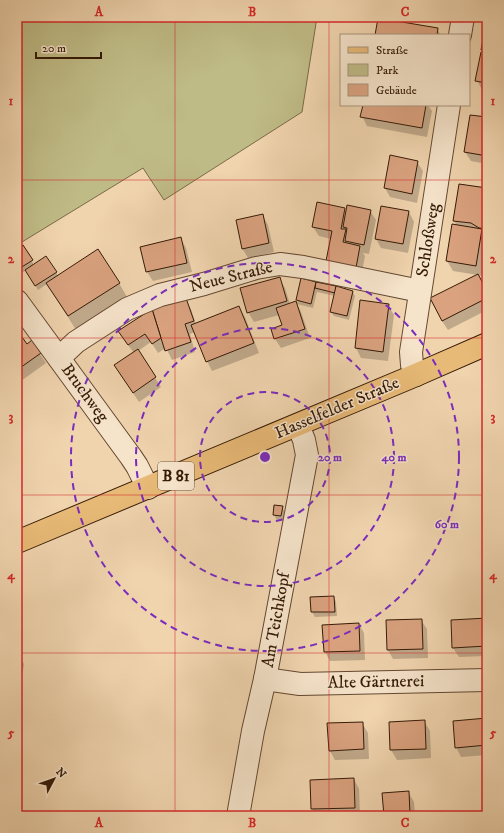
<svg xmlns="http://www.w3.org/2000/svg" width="504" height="833" font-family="'IM FELL DW Pica',serif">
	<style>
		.green { fill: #bfbb86; stroke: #7a6a46 }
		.shadow { fill: #0003 }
		.building { fill: #daa27f; stroke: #351a07 }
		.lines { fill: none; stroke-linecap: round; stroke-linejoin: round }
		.minor-casing { stroke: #644831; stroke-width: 24 }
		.primary-casing { stroke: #351a07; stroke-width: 24 }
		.minor { stroke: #f5e3ca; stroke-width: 22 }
		.primary { stroke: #e8ba77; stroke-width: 22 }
		.grid { fill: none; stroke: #d62828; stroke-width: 1; stroke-opacity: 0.55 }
		.ring { fill: none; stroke: #7b2cbf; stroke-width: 2; stroke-dasharray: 7 5 }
		.labels { text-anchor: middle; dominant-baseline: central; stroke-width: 3; stroke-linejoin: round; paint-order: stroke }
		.shield { fill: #f5e3ca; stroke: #6f5642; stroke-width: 1 }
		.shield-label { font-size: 16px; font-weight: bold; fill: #351a07 }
		.street-label { font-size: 17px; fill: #351a07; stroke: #f5e3ca }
		.centre { fill: #7b2cbf; stroke: #f5e3ca; stroke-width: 2 }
		.ring-label { font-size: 12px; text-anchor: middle; font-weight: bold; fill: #7b2cbf; stroke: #f5e3ca; stroke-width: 3; stroke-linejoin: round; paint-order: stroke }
		.neatline { fill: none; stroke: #d62828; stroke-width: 1.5 }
		.grid-label { font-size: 13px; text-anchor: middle; font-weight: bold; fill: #d62828 }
	</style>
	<rect width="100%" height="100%" fill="#f0d4ae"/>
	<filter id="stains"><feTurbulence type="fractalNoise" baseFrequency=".005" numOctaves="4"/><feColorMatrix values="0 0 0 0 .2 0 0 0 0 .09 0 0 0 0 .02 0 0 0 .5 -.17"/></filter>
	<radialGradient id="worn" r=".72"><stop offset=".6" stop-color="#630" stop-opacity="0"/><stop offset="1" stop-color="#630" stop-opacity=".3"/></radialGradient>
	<polygon class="green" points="17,17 317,17 302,112 164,200 143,168 17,245"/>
	<g class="shadow">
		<polygon points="487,21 487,91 482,90 477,80 484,53 482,50"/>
		<polygon points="437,29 441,35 376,35"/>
		<polygon points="364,105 428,105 432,111 427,137 367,126 362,116"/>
		<polygon points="487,118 487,164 471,161 465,152"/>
		<polygon points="417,162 423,171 417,203 390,197 385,188"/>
		<polygon points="487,189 487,241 481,276 478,275 487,292 487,310 448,330 442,321 478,275 453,271 447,261 453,225 457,226 454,221"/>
		<polygon points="344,209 347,212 370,211 376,220 369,254 363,253 365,256 361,277 331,239 319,236 313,227"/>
		<polygon points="409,212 414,222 408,253 381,248 376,239"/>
		<polygon points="263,216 268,225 274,252 248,258 242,248"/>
		<polygon points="181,239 186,248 192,272 153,281 147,272"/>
		<polygon points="23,246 34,265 56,272 58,276 119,283 127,297 76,330 47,284 38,290 26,270 19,275 17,272 17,250"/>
		<polygon points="279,278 285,288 290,304 298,302 297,300 302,279 352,291 355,296 349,320 334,316 331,312 335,296 317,292 313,308 297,304 301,312 310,338 281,348 275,339 272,330 283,326 279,315 254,322 248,312"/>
		<polygon points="185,299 191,309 196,324 239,307 245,317 259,353 212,371 207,361 195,332 190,334 195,352 172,360 166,348 158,353 151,342 138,351 161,387 139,402 121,375 134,353 125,341"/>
		<polygon points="388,305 394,315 388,361 361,358 356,348"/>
		<polygon points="17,332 27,345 40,354 46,363 21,381 17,376"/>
		<polygon points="282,507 285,512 283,520 276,519 274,514"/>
		<polygon points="334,597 336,602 337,616 315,617 312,612 311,598"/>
		<polygon points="487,619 487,656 459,657 453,648"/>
		<polygon points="421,620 427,629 428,658 393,659 388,650"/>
		<polygon points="359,624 364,633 365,660 330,661 325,652"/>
		<polygon points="17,654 18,654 24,664 19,693 17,693"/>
		<polygon points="487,719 487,755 461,757 456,747"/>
		<polygon points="424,721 430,731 431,758 397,760 391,750 390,723"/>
		<polygon points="362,723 368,733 369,759 335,760 330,751"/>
		<polygon points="354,779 359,789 360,816 316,816 312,809"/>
		<polygon points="408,792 414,802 415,816 385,816 383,793"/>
	</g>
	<g class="building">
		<polygon points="487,17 487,51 481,50"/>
		<polygon points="378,18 438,28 437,35 375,35"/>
		<polygon points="481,52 487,53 487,83 475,81"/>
		<polygon points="363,105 426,105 422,128 360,117"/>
		<polygon points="470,115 487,117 487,156 464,152"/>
		<polygon points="390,155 418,161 412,194 384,188"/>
		<polygon points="459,184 487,188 487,229 479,228 471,223 453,221"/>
		<polygon points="317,202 345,208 341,229 346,229 343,242 360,246 356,268 326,261 332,231 312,227"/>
		<polygon points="347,205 371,210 364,245 345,241 347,228 343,227"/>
		<polygon points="381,206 409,211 403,244 375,239"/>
		<polygon points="263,214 269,243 242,249 236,220"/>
		<polygon points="452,224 482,229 476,266 446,261"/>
		<polygon points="181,237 187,263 146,272 140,247"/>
		<polygon points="23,245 33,260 17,270 17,249"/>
		<polygon points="98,249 120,283 68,316 46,283"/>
		<polygon points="46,256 57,272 35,286 25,270"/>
		<polygon points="487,269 487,282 482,272"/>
		<polygon points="478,274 487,291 487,298 442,321 430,298"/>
		<polygon points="280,277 287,301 247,313 240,288"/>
		<polygon points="301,278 316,282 311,304 296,300"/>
		<polygon points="316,282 336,286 335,293 315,288"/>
		<polygon points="336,286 353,291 347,316 330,312"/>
		<polygon points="186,298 194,321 185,324 191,342 165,351 152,309"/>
		<polygon points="360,300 389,304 383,352 355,348"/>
		<polygon points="296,301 305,329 274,339 271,329 282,325 276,308"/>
		<polygon points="239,306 254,343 206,362 191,325"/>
		<polygon points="152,309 161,338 152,344 145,334 128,345 118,331"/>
		<polygon points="17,330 27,344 32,340 41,353 17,370"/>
		<polygon points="138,349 156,377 133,393 114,365"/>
		<polygon points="274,505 283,506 281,516 273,515"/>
		<polygon points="334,596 335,612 311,612 310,597"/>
		<polygon points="487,618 487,646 452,648 451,620"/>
		<polygon points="422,619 423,649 387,650 386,620"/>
		<polygon points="359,623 360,651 324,652 322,625"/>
		<polygon points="487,718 487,745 455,748 453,721"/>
		<polygon points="425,720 426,749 390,750 389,722"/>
		<polygon points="363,722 364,749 329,751 327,723"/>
		<polygon points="354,778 355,808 311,809 310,780"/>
		<polygon points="409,791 410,815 384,816 382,793"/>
	</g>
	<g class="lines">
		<g class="minor-casing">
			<g id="minor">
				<polyline points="460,35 463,17"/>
				<polyline points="17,301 131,457 137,466 148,488"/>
				<polyline points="59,358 76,342 127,309 160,295 204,284 256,268 280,264 303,267 420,291"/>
				<polyline points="416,375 412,365 411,352 449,105"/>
				<polyline points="265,679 300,684 487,680"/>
				<polyline points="238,816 253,731 265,679 307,455 304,440 298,425"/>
			</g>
		</g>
		<g class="primary-casing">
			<polyline id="primary" points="17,542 416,375 487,344"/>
		</g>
		<use href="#minor" class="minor"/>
		<use href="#primary" class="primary"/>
	</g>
	<path class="grid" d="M175,17V816M329,17V816M17,180H487M17,338H487M17,495H487M17,653H487"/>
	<g class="ring">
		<circle cx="265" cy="457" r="65"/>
		<circle cx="265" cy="457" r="129"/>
		<circle cx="265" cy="457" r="194"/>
	</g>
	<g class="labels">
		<rect class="shield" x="158" y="462" width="36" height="28" rx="3"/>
		<g class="shield-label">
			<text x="176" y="476">B 81</text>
		</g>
		<g class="street-label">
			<text transform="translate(428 240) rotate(-81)">Schloßweg</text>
			<text transform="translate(231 277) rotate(-14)">Neue Straße</text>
			<text transform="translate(85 393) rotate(54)">Bruchweg</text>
			<text transform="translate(337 408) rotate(-23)">Hasselfelder Straße</text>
			<text transform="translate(276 620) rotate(-80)">Am Teichkopf</text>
			<text transform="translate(376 682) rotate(-1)">Alte Gärtnerei</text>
		</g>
	</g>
	<circle cx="265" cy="457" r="6" class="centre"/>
	<g class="ring-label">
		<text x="330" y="461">20 m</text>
		<text x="394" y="461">40 m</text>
		<text x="447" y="528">60 m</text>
	</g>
	<rect width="504" height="833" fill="none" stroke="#f0d4ae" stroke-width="44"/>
	<rect x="340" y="34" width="130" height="72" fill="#f5e3ca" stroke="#a8937c"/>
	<rect x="348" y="47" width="20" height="6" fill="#e8ba77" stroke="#a8937c"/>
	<text x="376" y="54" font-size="12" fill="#351a07">Straße</text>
	<rect x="348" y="64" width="20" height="12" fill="#bfbb86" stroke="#a8937c"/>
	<text x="376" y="74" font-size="12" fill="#351a07">Park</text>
	<rect x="348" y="84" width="20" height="12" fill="#daa27f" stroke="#a8937c"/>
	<text x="376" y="94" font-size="12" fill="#351a07">Gebäude</text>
	<g transform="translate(54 779) rotate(49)" stroke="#f5e3ca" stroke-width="3" paint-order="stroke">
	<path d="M0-3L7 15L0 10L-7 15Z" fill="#351a07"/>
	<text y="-6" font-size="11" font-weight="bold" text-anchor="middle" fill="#351a07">N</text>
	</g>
	<path d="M36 52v6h65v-6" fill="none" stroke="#351a07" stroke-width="2"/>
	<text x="42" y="52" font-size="12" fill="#351a07" stroke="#f5e3ca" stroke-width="3" paint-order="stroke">20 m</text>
	<rect x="22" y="22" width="460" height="789" class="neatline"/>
	<g class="grid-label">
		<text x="99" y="16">A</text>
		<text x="252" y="16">B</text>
		<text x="405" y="16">C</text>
		<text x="11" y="105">1</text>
		<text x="493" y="105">1</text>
		<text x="11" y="263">2</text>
		<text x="493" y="263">2</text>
		<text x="11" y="421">3</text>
		<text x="493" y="421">3</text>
		<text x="11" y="579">4</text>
		<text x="493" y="579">4</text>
		<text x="11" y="737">5</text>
		<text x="493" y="737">5</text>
		<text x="99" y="827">A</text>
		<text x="252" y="827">B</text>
		<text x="405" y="827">C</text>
	</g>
	<rect width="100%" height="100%" filter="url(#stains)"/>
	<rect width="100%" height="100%" fill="url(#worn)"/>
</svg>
